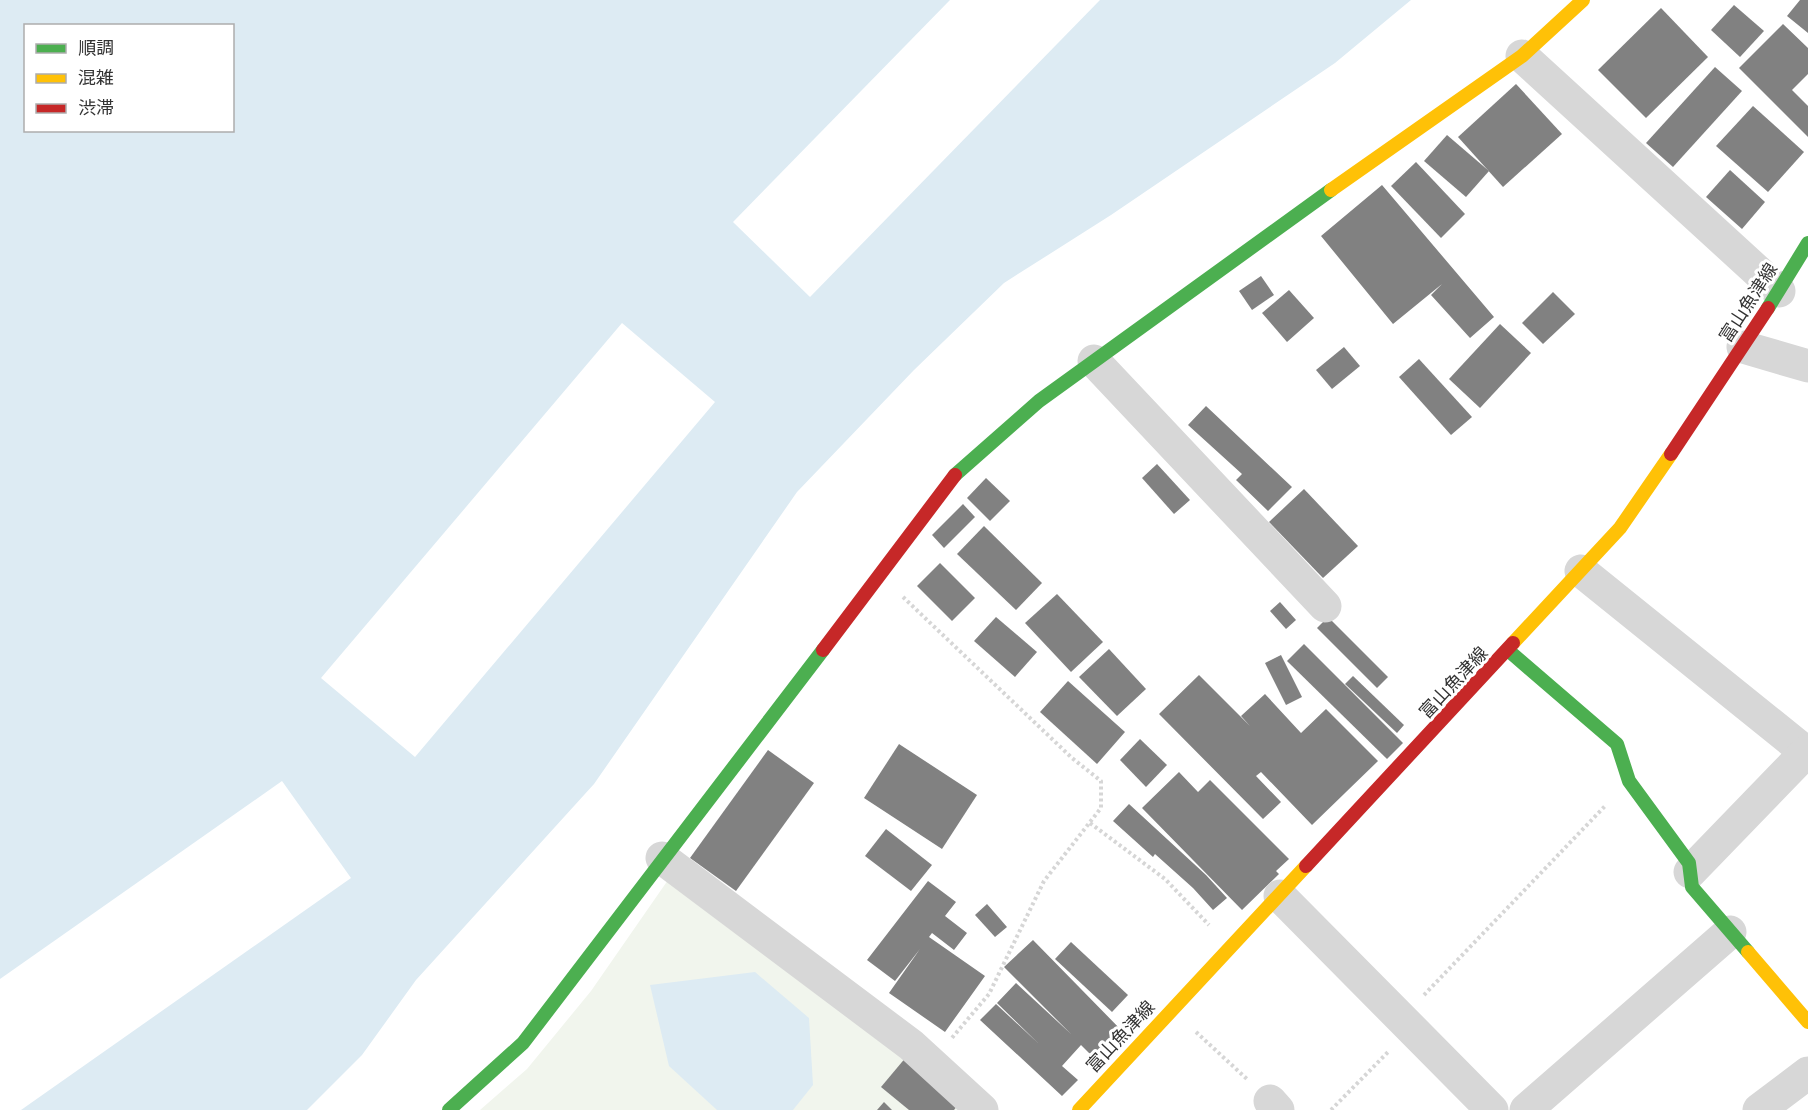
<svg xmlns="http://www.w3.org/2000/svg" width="1808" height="1110" font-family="'Source Sans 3','Noto Sans JP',sans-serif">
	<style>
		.green { fill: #f1f5ed }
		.water { fill: #ddebf3; fill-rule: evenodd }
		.pier { fill: #fff }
		.building { fill: #818181 }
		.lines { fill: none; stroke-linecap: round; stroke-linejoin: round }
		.path { stroke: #d6d6d6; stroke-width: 4; stroke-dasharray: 3 3; stroke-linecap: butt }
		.street { stroke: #d7d7d7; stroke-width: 33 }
		.fast { stroke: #4caf50; stroke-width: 14 }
		.slow { stroke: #ffc107; stroke-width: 14 }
		.jam { stroke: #c62828; stroke-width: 14 }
		.labels { text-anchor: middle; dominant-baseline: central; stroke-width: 6; stroke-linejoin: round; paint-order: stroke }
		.street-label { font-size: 18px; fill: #333; stroke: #fff }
	</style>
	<rect width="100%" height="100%" fill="#fff"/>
	<polygon class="green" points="668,880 971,1110 480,1110 527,1069 591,991"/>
	<g class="water">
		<path d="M0,0H1411L1335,63L1111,215L1004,283L914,370L797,492L594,784L416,980L362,1055L307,1110H0ZM26,26H232V130H26Z"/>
		<polygon points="755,972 809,1018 813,1085 793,1110 717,1110 669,1066 650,985"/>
	</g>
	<g class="pier">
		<polygon points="950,0 1100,0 810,297 733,222"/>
		<polygon points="622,323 715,402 415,757 321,678"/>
		<polygon points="282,781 351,878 21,1110 0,1110 0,979"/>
	</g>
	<g class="building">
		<polygon points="1800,0 1808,0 1808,33 1787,16"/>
		<polygon points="1734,5 1764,31 1740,57 1711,30"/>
		<polygon points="1661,8 1708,57 1646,118 1598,70"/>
		<polygon points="1783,24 1808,48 1808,74 1792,90 1808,106 1808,137 1739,68"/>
		<polygon points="1715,67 1742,91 1673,167 1646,143"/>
		<polygon points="1516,84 1562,134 1503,187 1458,137"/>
		<polygon points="1753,106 1804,152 1768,192 1716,146"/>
		<polygon points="1447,135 1489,171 1466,197 1424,161"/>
		<polygon points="1416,162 1465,214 1441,238 1391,186"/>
		<polygon points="1730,170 1765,202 1742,229 1706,197"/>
		<polygon points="1382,185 1494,317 1470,338 1431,295 1442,284 1393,324 1321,236"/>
		<polygon points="1261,276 1274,295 1252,310 1239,291"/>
		<polygon points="1289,290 1314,318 1287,342 1262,313"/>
		<polygon points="1553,292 1575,314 1543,344 1522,323"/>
		<polygon points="1500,324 1531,353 1480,408 1449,379"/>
		<polygon points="1344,347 1360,366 1332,389 1316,370"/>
		<polygon points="1419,359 1472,417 1451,435 1399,377"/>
		<polygon points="1206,406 1292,487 1268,511 1236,480 1242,474 1188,425"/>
		<polygon points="1157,464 1190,500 1174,514 1142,478"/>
		<polygon points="986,478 1010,501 990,521 967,498"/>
		<polygon points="1304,489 1358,546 1323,578 1269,522"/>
		<polygon points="963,504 975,517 944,548 932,535"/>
		<polygon points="984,526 1042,583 1016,610 957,554"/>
		<polygon points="940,563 975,598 952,621 917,586"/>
		<polygon points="1057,594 1103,642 1071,672 1025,623"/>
		<polygon points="1280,602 1296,620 1286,629 1270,611"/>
		<polygon points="996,617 1037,652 1015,677 974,641"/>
		<polygon points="1328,617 1388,677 1377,688 1317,628"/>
		<polygon points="1304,644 1403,743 1387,759 1287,661"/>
		<polygon points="1109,649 1146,689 1117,716 1079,677"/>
		<polygon points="1281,655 1302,697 1286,705 1265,663"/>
		<polygon points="1199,675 1250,726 1241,716 1265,694 1301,733 1326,709 1378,761 1312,825 1261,772 1256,776 1281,802 1263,819 1159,714"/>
		<polygon points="1353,676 1404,725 1397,733 1345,684"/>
		<polygon points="1068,681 1125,732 1097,764 1040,712"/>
		<polygon points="1140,739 1167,765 1146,787 1120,760"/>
		<polygon points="899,744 977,795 942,849 864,798"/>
		<polygon points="768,750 814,783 736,891 690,858"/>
		<polygon points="1179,772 1198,792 1210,780 1289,859 1276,871 1279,874 1242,910 1142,808"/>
		<polygon points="1129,804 1206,875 1227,898 1213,910 1193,888 1155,854 1153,857 1113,821"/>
		<polygon points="886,829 932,865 911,891 865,856"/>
		<polygon points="928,881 956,902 945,916 967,933 954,950 932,933 929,937 985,976 945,1032 889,993 920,949 895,981 867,960"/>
		<polygon points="987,904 1007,927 995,937 975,915"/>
		<polygon points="1033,940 1127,1036 1099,1063 1081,1045 1062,1066 1078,1080 1062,1096 980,1020 996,1004 1039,1044 997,1003 1016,983 1071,1034 1004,967"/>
		<polygon points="1071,942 1128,995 1112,1012 1055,959"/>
		<polygon points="907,1056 961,1101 954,1110 909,1110 881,1087"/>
		<polygon points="884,1102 892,1110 877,1110"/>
	</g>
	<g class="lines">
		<g class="path">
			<polyline points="903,597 1072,758 1101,781 1101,808 1044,881 989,994 951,1039"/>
			<polyline points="1090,823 1165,879 1209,925"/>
			<polyline points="1424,995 1606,805"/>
			<polyline points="1196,1032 1248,1080"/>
			<polyline points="1331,1110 1389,1051"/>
		</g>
		<g class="street">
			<polyline points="1522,56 1779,291"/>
			<polyline points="1743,347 1808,366"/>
			<polyline points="1094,361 1325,606"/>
			<polyline points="1581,571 1808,754"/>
			<polyline points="662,858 911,1045 982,1110"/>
			<polyline points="1690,872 1806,752"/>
			<polyline points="1280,896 1492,1110"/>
			<polyline points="1270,1101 1278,1110"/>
			<polyline points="1526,1110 1730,932"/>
			<polyline points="1759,1110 1808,1073"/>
		</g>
		<g class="fast">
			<polyline points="1768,308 1808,243"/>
			<polyline points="955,475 1039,401 1331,190"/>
			<polyline points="1509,651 1617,744 1629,781 1689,863 1692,887 1748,952"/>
			<polyline points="449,1110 523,1043 823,650"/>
		</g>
		<g class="slow">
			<polyline points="1331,190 1522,56 1583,0"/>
			<polyline points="1513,643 1620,528 1671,454"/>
			<polyline points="1748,952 1808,1022"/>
			<polyline points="1079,1110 1306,866"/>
		</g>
		<g class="jam">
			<polyline points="1671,454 1768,308"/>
			<polyline points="823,650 955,475"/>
			<polyline points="1306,866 1513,643"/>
		</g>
	</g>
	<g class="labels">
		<g class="street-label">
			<text transform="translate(1749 303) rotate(-57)">富山魚津線</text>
			<text transform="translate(1454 683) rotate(-47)">富山魚津線</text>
			<text transform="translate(1121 1037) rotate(-47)">富山魚津線</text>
		</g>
	</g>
	<rect x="24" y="24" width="210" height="108" fill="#ffffff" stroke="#adadad" stroke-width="1.5"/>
	<rect x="36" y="44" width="30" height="9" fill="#4caf50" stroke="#adadad" stroke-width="1.5"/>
	<text x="78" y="54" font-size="18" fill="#333333">順調</text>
	<rect x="36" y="74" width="30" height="9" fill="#ffc107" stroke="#adadad" stroke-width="1.5"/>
	<text x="78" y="84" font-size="18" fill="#333333">混雑</text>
	<rect x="36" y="104" width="30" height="9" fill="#c62828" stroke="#adadad" stroke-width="1.5"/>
	<text x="78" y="114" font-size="18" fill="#333333">渋滞</text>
</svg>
